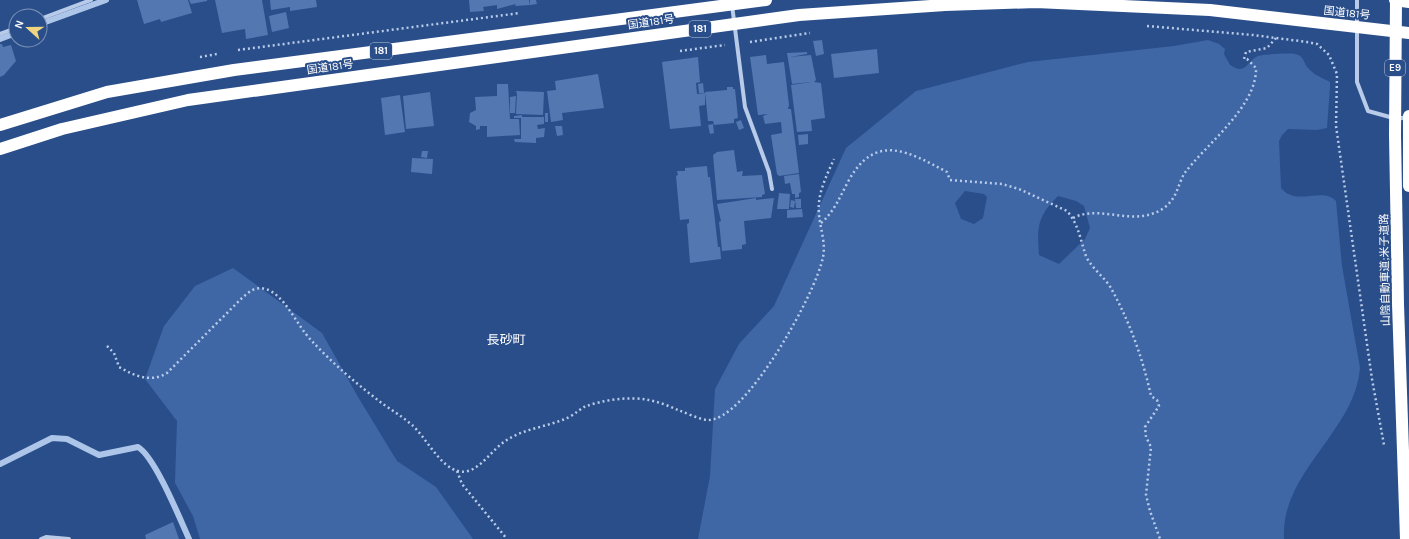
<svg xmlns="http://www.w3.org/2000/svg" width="1409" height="539" font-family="Karla,'Noto Sans JP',sans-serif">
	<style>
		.green { fill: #3f67a6; fill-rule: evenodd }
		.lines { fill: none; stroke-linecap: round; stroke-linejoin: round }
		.stream { stroke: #acc5e9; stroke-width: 6 }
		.building { fill: #5377b1 }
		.path { stroke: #b8cbe9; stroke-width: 2.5; stroke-dasharray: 2 3; stroke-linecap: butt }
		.street { stroke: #b8cbe9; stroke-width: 4 }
		.highway { stroke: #fff; stroke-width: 12 }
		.highway-bridge { stroke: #fff; stroke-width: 12 }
		.labels { text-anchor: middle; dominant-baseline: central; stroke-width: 4; stroke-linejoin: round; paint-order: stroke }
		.shield { fill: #2a4e8a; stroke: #bfcadc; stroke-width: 1 }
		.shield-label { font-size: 10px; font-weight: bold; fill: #fff }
		.street-label { font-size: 11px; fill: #fff; stroke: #2a4e8a }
		.quarter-label { font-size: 13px; fill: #fff; stroke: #2a4e8a }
	</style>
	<rect width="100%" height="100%" fill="#2a4e8a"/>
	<g class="green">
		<path d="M1208,40L1219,44L1225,49L1224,54L1230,65C1246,76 1247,61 1258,56C1263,54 1290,53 1295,54C1305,56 1303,63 1309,69C1314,75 1323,78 1330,82V86L1327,128L1317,130L1288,129L1282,135L1279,141L1281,188C1296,207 1323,186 1336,201L1342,266L1360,368C1355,432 1280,472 1284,539H698L710,476L715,389L739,344L774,306L846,148L916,91L1028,62L1174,46ZM965,191L984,194L987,197L983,218L974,224L961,219L955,203ZM1058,196L1076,201L1084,206L1090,228L1085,239L1059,264L1039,255C1037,227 1037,217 1058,196Z"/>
		<polygon points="233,268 322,333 358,397 397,461 436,487 473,539 200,539 193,516 175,483 177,421 145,379 164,326 195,286"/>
	</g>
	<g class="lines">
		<g class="stream">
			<polyline points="40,24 106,0"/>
			<polyline points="0,39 16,33"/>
			<path d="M0,464L52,438L67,439L99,455L138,447C155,457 180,519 189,539"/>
		</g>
	</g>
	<g class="building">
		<polygon points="137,0 188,0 192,13 161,22 160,19 144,24"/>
		<polygon points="189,0 207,0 207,1 191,4"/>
		<polygon points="215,0 262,0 268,35 246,39 245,29 222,33"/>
		<polygon points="270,0 316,0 317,7 290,11 290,7 271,10"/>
		<polygon points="469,0 529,0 530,5 515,6 516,4 497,9 497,5 483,7 484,11 470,12"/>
		<polygon points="530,0 536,0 537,4 530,5"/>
		<polygon points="286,12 289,28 272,32 269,16"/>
		<polygon points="822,40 824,54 816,56 813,41"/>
		<polygon points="0,44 2,44 3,47 11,45 16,61 4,75 0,77"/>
		<polygon points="877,49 879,73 834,78 831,54"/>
		<polygon points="807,52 807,54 790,57 811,55 816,80 814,82 821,83 825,118 811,120 812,131 797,132 791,85 811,82 792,84 787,53"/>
		<polygon points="766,55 767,64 784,62 789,105 787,113 788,109 791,109 799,173 779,176 777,174 771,135 782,133 781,122 765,124 763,116 768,114 758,115 750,57"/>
		<polygon points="698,57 700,82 696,83 697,94 705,93 705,105 699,106 701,126 670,129 662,62"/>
		<polygon points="598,74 604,108 562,113 563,120 551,122 547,91 556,90 555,81"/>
		<polygon points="703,83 704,93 699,93 698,84"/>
		<polygon points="497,84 508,84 510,119 519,119 520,135 487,137 487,126 480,126 480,129 476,130 476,126 469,122 470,113 476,110 475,97 497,96"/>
		<polygon points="727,87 733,87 733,89 735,89 738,118 734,119 734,123 714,125 713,121 708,121 705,92 727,90"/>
		<polygon points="516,91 544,92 543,115 516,114 517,94"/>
		<polygon points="430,92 434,126 406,129 403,96"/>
		<polygon points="400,95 405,132 385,135 381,98"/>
		<polygon points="516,96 515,113 510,113 510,97"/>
		<rect x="545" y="113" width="3" height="9"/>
		<polygon points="522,115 522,117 544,117 544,124 537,125 538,129 545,128 544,137 536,138 536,143 515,142 514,139 521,139 521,118 514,118 514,116"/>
		<polygon points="741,120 744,128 739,130 736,122"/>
		<polygon points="713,124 714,133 710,134 708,125"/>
		<polygon points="555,126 562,126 563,135 557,136"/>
		<polygon points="808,134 808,144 799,145 798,135"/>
		<polygon points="734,150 737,172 743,171 742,176 762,175 765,194 762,195 762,197 717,200 713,155 717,152"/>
		<polygon points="422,151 428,151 427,158 421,157"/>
		<polygon points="412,158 433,159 432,174 411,172"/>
		<polygon points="707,166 708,177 710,177 718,247 720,247 721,259 690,263 687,224 689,223 689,219 680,220 676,176 678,175 677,171 685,171 685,168"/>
		<polygon points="799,174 801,192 799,193 799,197 795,198 795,194 792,194 790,183 785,184 784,176"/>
		<polygon points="779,193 790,194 789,209 777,209"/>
		<polygon points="756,198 756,200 774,198 771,218 744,221 746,244 742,245 742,249 722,251 719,222 721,221 717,204"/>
		<polygon points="795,199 801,199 801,208 796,208"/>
		<polygon points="791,200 795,201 794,208 790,207"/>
		<polygon points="802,209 803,217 787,218 787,210"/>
		<polygon points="173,522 179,539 146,539 145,535"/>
	</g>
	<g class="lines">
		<g class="path">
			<polyline points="1147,26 1253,35 1307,42 1317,44 1329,55 1337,74 1336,126 1372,379 1384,445"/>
			<polyline points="750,42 810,33"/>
			<polyline points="238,50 520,13"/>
			<polyline points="680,51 725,45"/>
			<polyline points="200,57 217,54"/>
			<path d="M1073,218C1096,206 1123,221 1148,215C1156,213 1165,209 1171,201C1177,194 1179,183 1184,174C1205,145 1257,107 1256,68L1247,59H1244L1246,52L1267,48L1276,38"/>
			<path d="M821,223C835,211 840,196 849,180C876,132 909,152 947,172L950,180L1002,184L1019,189L1067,211C1079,225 1080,239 1086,256C1091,268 1106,278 1112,290C1130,323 1143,359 1151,396L1157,400L1159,406L1145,427L1146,437L1151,447L1146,495L1150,511L1160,539"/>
			<path d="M107,346L114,353L119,367C135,376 151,383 167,373L242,298C249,292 255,286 265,289C284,293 297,326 311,340C332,363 358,385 383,404C393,411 403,417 412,425C425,436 440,467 458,471C477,476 490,451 504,442C523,428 549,427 569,417C575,414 579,410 584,407C602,400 629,396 649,400C659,402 669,406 678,410C687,413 698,419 707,420C745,423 817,291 823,257C826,243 820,228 819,214C817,194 826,177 834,159"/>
			<polyline points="457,471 462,484 507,539"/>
		</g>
		<g class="street">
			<polyline points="1357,0 1357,82 1368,111 1397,119 1407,117"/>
			<polyline points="732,5 745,107 769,172 772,189"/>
			<polyline points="40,19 91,0"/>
			<polyline points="0,34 16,28"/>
			<polyline points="41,539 46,537 69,539"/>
		</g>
		<g class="highway">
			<polyline points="1395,0 1409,2"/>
			<polyline points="1409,116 1409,186"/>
			<polyline points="0,125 107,92 234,70 766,0"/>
			<polyline points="1395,135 1398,304 1406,539"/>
			<polyline points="0,149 62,129 188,100 799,15 945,5 1036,2 1210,10 1409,33"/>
		</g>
		<polyline class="highway-bridge" points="1395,135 1396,0"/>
	</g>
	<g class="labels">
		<g class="shield">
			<rect x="689" y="21" width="22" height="16" rx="3"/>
			<rect x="370" y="43" width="22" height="16" rx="3"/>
			<rect x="1385" y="60" width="20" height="16" rx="3"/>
		</g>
		<g class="shield-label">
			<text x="700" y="29">181</text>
			<text x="381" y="51">181</text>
			<text x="1395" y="68">E9</text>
		</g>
		<g class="street-label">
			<text transform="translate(1347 13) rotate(6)">国道181号</text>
			<text transform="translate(651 22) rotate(-8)">国道181号</text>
			<text transform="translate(330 67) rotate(-8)">国道181号</text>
			<text transform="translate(1385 270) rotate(-91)">山陰自動車道;米子道路</text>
		</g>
		<g class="quarter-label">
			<text x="506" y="339">長砂町</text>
		</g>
	</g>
	<g transform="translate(28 28) rotate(291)"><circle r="19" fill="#2a4e8a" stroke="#7f95b9"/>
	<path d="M0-3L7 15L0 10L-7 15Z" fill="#efd57f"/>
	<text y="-6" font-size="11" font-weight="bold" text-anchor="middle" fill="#ffffff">N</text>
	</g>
</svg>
